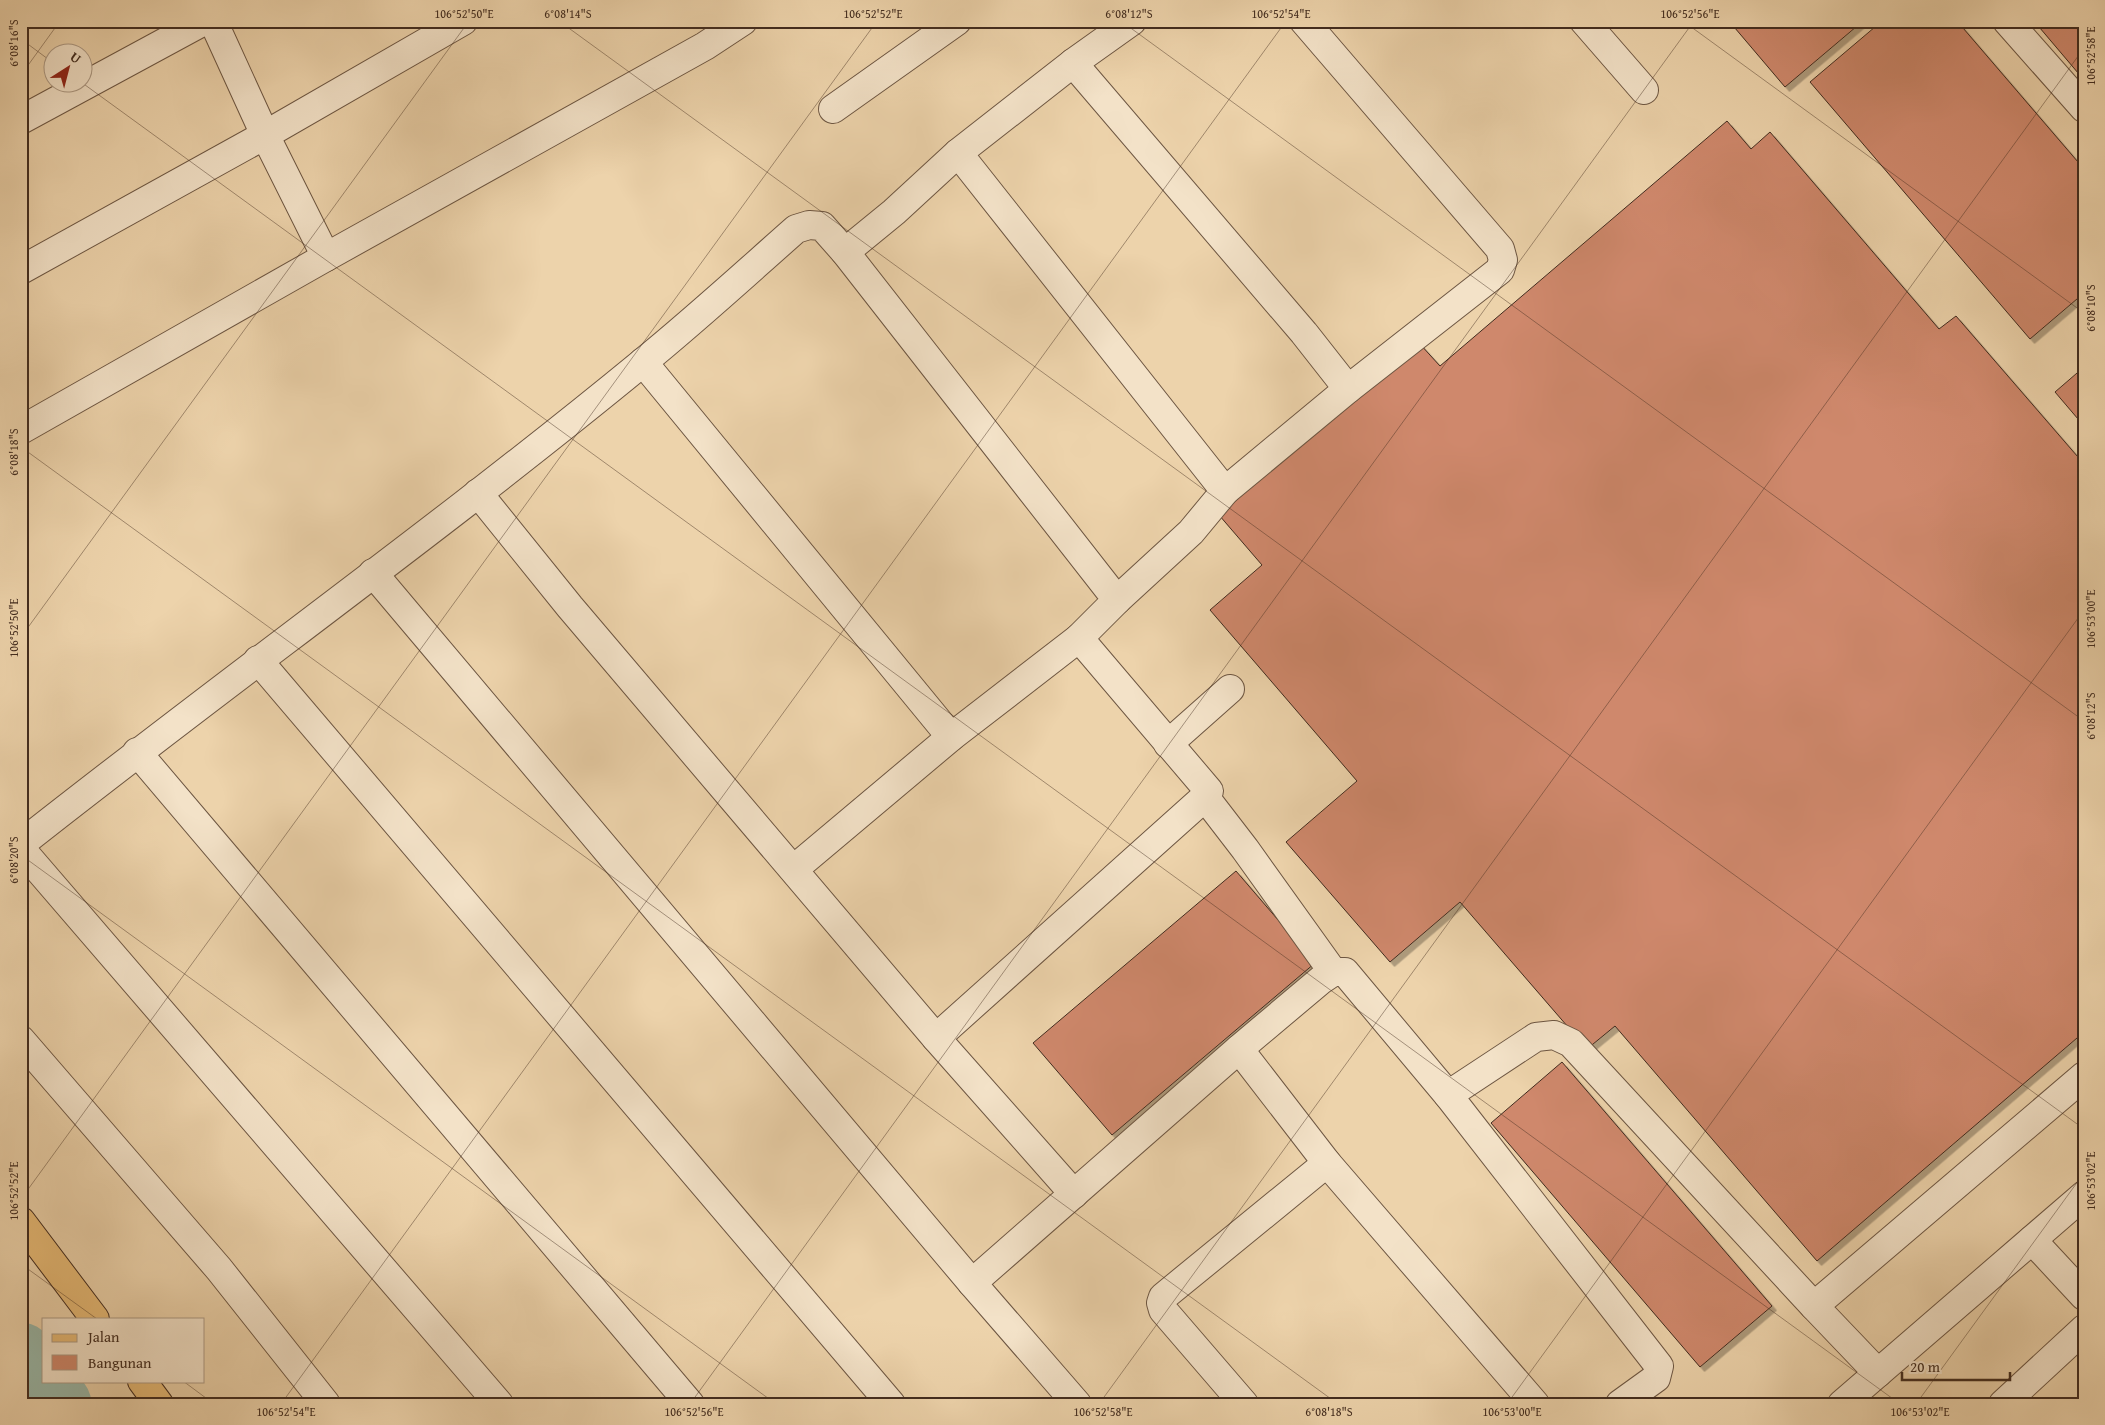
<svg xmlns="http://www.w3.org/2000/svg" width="2105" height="1425" font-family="'Gentium Book Plus',serif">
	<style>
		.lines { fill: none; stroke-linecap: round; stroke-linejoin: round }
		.river { stroke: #99b8a9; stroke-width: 65 }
		.building { fill: #cf886c; stroke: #422c1f; filter: url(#shadow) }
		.minor-casing { stroke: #6d5642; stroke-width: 30 }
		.major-casing { stroke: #422c1f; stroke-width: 30 }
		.minor { stroke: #f3e2c8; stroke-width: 28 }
		.major { stroke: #e6ba76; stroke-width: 28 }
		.ticks { fill: none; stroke: #422c1f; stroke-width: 1; stroke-opacity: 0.45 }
		.neatline { fill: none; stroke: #422c1f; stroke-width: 2 }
		.ticks-label { font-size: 12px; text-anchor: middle; fill: #422c1f }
	</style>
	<defs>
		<filter id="shadow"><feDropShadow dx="4.5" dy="4.5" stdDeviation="0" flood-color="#0004"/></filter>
	</defs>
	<rect width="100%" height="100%" fill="#edd3ab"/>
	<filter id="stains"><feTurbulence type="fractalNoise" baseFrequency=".004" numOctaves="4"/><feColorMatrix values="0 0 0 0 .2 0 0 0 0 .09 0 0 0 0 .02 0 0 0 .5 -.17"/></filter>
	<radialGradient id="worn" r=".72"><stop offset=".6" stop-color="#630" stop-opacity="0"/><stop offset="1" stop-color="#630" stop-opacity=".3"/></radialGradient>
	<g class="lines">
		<polyline class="river" points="21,1355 59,1404"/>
	</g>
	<g class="building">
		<polygon points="1729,21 1863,21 1785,87"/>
		<polygon points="1882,21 1957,21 2084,169 2084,293 2030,339 1810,82"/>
		<polygon points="2034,21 2084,21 2084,80"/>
		<polygon points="1727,121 1751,149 1770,132 1939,329 1956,316 2084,464 2084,1032 1817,1261 1615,1026 1587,1049 1460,902 1390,962 1286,842 1357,781 1210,610 1262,565 1219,515 1419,343 1440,366"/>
		<polygon points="2084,367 2084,426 2055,392"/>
		<polygon points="1236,871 1315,963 1112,1135 1033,1043"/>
		<polygon points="1562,1062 1772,1306 1700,1367 1491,1123"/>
	</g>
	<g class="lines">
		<g class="minor-casing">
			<g id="minor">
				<polyline points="213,21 265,135 326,257"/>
				<polyline points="1304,21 1500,249 1503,260 1500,270 1348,389"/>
				<polyline points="1584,21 1644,90"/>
				<polyline points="2007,21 2084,108"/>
				<polyline points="1073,63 1304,333 1348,389 1225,491 1191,532 1117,600"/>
				<polyline points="833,109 957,21"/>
				<polyline points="21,120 204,21"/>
				<polyline points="958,153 1225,491"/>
				<polyline points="845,252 894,212 958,153 1073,63 1132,21"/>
				<polyline points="21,270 265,135 463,21"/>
				<polyline points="643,362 951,737"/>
				<polyline points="21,430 326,257 705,46 743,21"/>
				<polyline points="478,493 570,607 936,1038 1074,1194"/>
				<polyline points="373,573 972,1283 1077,1404"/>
				<polyline points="258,660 891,1404"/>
				<polyline points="1168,744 1230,689"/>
				<polyline points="137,752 690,1404"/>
				<polyline points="1205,797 1245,849 1333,972"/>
				<path d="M21,844C227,681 440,529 642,363C695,320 745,274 796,229L809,225L822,226L845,252L1117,600L1079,638L951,737L794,869"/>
				<polyline points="21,849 499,1404"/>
				<polyline points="936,1038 1205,797 1209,791 1079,638"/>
				<polyline points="21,1040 219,1269 326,1404"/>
				<polyline points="1239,1049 1327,1163 1535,1404"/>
				<polyline points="1448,1095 1536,1037 1554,1035 1571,1043 1814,1306"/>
				<polyline points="2032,1240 2084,1296"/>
				<polyline points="972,1283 1239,1049 1321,980 1333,972 1345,972 1448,1095 1659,1366 1656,1378 1620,1404"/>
				<polyline points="1878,1373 1814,1306 2084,1076"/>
				<polyline points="1244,1404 1163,1310 1161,1303 1163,1297 1327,1163"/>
				<polyline points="1842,1404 2084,1195"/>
				<polyline points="2003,1404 2084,1329"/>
			</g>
		</g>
		<g class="major-casing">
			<g id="major">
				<polyline points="21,1221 95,1319"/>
				<polyline points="142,1381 159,1404"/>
			</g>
		</g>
		<use href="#minor" class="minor"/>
		<use href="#major" class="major"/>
	</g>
	<path class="ticks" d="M559,21L2084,1129M1121,21L2084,721M1683,21L2084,313M21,39L52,62M21,75L60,21M81,82L1900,1404M21,447L1338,1404M21,637L469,21M21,855L776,1404M21,1199L877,21M21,1264L97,1319M183,1381L214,1404M281,1404L1286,21M690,1404L1694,21M1099,1404L2084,48M1507,1404L2084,610M1916,1404L2084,1173"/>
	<rect width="2105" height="1425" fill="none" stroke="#edd3ab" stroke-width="55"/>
	<rect x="42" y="1318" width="162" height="65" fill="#f3e2c8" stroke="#ac9984"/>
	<rect x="52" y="1334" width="25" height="8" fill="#e6ba76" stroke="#ac9984"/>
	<text x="88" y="1342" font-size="15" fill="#422c1f">Jalan</text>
	<rect x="52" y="1355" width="25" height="15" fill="#cf886c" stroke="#ac9984"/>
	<text x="88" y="1368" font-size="15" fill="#422c1f">Bangunan</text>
	<g transform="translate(68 68) rotate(36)"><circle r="24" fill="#f3e2c8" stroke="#ac9984"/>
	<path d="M0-4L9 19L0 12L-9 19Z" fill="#8f2418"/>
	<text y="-8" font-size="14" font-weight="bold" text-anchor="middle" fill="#422c1f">U</text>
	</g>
	<path d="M1902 1372v8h108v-8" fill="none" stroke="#422c1f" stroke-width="2.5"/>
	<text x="1910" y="1372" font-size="15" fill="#422c1f" stroke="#f3e2c8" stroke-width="4" paint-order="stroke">20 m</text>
	<rect x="28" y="28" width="2050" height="1370" class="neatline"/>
	<g class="ticks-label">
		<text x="464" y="18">106°52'50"E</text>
		<text x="568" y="18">6°08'14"S</text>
		<text x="873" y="18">106°52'52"E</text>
		<text x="1129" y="18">6°08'12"S</text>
		<text x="1281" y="18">106°52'54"E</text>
		<text x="1690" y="18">106°52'56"E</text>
		<text transform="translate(14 43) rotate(-90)" y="4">6°08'16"S</text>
		<text transform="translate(2091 56) rotate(-90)" y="4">106°52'58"E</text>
		<text transform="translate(2091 308) rotate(-90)" y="4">6°08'10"S</text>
		<text transform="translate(14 452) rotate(-90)" y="4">6°08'18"S</text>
		<text transform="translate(2091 619) rotate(-90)" y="4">106°53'00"E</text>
		<text transform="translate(14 628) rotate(-90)" y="4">106°52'50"E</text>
		<text transform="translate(2091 716) rotate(-90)" y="4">6°08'12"S</text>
		<text transform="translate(14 860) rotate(-90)" y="4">6°08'20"S</text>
		<text transform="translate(2091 1181) rotate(-90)" y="4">106°53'02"E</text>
		<text transform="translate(14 1191) rotate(-90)" y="4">106°52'52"E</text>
		<text x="286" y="1416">106°52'54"E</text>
		<text x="694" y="1416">106°52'56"E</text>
		<text x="1103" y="1416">106°52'58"E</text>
		<text x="1329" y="1416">6°08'18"S</text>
		<text x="1512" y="1416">106°53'00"E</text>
		<text x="1920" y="1416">106°53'02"E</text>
	</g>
	<rect width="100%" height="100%" filter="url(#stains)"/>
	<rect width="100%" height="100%" fill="url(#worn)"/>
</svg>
